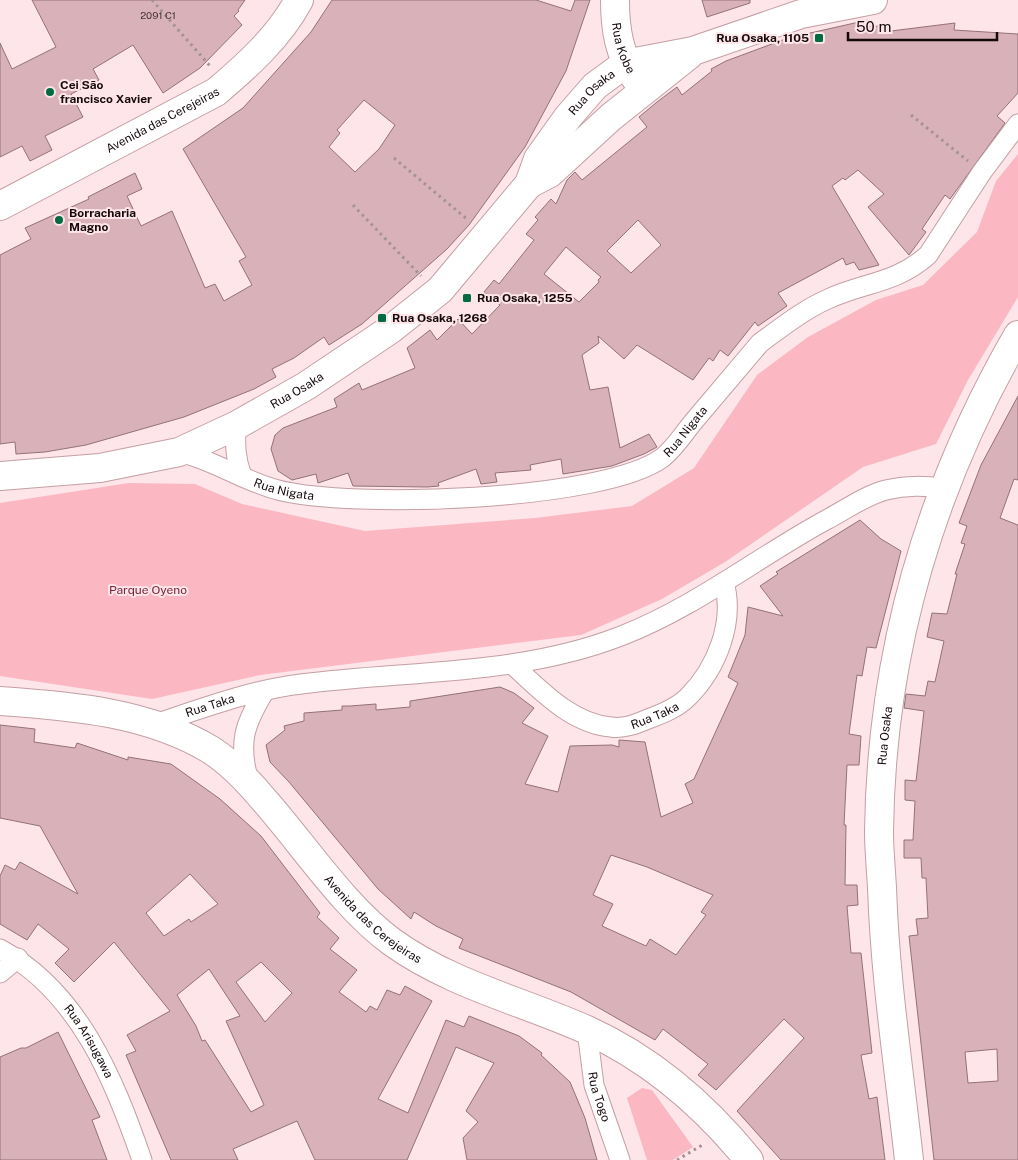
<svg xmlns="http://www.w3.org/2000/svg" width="1018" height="1160" font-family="'Public Sans',sans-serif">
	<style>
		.green { fill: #fbb7c2 }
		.building { fill: #d8b2b8; stroke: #947176; fill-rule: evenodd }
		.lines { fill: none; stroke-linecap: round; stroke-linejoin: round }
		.street-casing { stroke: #c49fa4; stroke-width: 21 }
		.secondary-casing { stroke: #c49fa4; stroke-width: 30 }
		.path { stroke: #a49194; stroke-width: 3; stroke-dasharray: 2.5 4; stroke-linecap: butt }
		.street { stroke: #fff; stroke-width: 19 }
		.secondary { stroke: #fff; stroke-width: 28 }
		.poi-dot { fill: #006b42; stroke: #fde5e9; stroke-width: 2 }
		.labels { text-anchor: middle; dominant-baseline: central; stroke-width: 4; stroke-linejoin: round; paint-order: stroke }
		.number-label { font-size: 10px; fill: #463336 }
		.poi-label { font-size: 12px; font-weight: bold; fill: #15090b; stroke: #fde5e9; text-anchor: start }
		.street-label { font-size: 12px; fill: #15090b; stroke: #fde5e9 }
		.park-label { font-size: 12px; fill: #7b243b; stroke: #fde5e9 }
	</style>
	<rect width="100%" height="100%" fill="#fde5e9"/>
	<g class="green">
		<polygon points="1018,154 1018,297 968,380 936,444 863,467 725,562 662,599 581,635 260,675 152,699 0,676 0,503 129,483 195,484 242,504 365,531 535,518 632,506 694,468 757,375 808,337 876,300 923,285 977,232 996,181"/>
		<polygon points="642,1088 652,1090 693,1147 673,1160 647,1160 627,1098"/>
	</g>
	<g class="building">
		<polygon points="32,0 245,0 238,10 239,11 234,16 242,25 200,68 163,93 133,45 93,69 99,80 71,94 83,117 45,136 52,150 30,161 22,146 0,157 0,43 12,69 56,47"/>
		<path d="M332,0H536L571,11L575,0H590L566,71L525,147L469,225L447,249L362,324L329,345L324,337L294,358L272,369L276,377L254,389L184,417L86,445L45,452L16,454L15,442L0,444V255L31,239L25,228L89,199L88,197L135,173L142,189L127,196L141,226L172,211L205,288L215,284L224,301L252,285L239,261L246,257L183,149L243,108L311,32ZM364,100L395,125L379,149L355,172L329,147L340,133L337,130Z"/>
		<polygon points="702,0 750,0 750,3 707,17"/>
		<path d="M868,20L869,27L890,25L891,31L955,23L954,30L1018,34V93L997,116L1005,123L950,199L945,195L922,229L926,232L909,255L868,207L884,194L858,170L845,180L843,178L832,186L879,265L859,270L854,262L846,265L843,258L778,293L787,306L758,326L755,322L728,356L720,350L713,361L709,358L693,380L637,345L624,359L598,336L599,343L582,355L590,390L608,387L620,448L649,434L657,447L644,454L612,466L563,474L561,459L530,465L531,470L495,473L497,482L481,484L476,469L438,483L439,486L427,487L353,486L348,473L318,483L316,474L292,480L278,471L271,449L275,435L283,428L337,407L334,399L359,383L362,390L415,368L407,348L430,330L437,340L458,319L472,334L500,305L484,292L494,280L499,284L534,240L526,234L538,220L535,217L551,199L556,204L567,180L575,172L582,180L647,127L639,117L657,102L677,87L682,95L712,71L711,69L726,61L788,38ZM638,220L661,245L631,273L607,251ZM566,247L601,277L598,280L599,282L579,302L544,274Z"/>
		<path d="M1018,396V480L1014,479L1000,518L1018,525V1160H934L909,936L918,935L916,919L928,918L926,878H922L921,858H904V840H913L915,801L905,800V780L916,781L924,711L904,708L906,694L925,696L928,681L935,682L944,641L927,637L932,613L947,614L957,574H955L965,544L961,543L967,526L959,523L981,465ZM997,1049L998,1081L968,1083L965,1052Z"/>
		<path d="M860,520L881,539L901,551L876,648L867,647L862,676L857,675L849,734L861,736L859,765H847L844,825H846L845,885H857L858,905L847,906L851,953H861L872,1053L861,1055L869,1099L877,1097L885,1160H781L737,1111L804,1038L784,1019L716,1090L698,1075L708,1064L663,1029L655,1040L571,992L459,948L463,939L436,926L414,912L411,919L378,889L289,782L270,762L266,745L285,730L284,726L304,721V713L342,710V706H350L376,704V710L410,707V701L500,687L514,693L534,708L522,723L548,736L525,784L558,792L570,746L612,745L619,747V740L645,742L661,817L693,803L685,784L694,779L738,683L728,677L745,635L748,607L783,616L760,586L778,574L776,572ZM611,855L647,867L713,895L701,912L706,915L676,955L650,939L646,946L602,926L613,904L593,895Z"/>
		<path d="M0,725L35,729L34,742L75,748L77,743L128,760V757L171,764L220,799L261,836L320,913L317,917L339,938L330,949L357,970L339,992L366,1012L370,1006L377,1010L387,990L400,995L405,986L432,1001L378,1099L408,1113L446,1020L464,1027L469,1016L519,1036L542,1053L541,1055L570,1082L585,1118L597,1160H467L463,1138L478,1122L466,1111L494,1063L456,1047L407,1160H315L297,1121L233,1149L238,1160H171L126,1055L136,1051L127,1035L170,1011L114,942L74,982L55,963L69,949L38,924L27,940L0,924V876L5,865L15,870L20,862L78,894L40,826L0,818ZM190,874L218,904L191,922L189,919L164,936L146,913ZM261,962L292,993L265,1022L236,982ZM209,969L240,1016L226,1021L264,1105L251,1112L205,1040L202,1041L196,1026L177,995Z"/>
		<polygon points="58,1032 100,1117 92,1120 107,1160 0,1160 0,1057 21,1048 26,1048"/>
	</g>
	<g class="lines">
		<g class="street-casing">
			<g id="street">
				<path d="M237,425C234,443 235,458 242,476"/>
				<path id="s1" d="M179,452C214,460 243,481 278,490C350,509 603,501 662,458C674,449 684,433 694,421C716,395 738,369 760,343C782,327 803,310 828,299C865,282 895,284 928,255L982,172L1018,124"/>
				<path id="s2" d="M513,665C540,690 572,724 611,727C624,729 636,724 648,719C662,714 677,708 688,697C717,668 735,622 724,582"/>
				<path id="s3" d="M155,724C203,708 251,690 301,684C409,670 518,676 621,636C694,608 758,557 826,520C845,510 866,495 886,490C907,485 925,486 945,488"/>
				<path d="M249,782C238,743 244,725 264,692"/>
				<path id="s4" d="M0,949C79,992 114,1079 142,1160"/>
				<polyline points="0,973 18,958"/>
				<path id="s5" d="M587,1030L594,1085L620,1160"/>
			</g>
		</g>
		<g class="secondary-casing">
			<g id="secondary">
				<path id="s6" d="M615,0C615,29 619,55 636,79"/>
				<polyline points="529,184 550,173 611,117 689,55"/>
				<path id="s7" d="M0,206L216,92C248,65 279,37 299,0"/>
				<path id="s8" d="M0,476L100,468L179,452L237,425L306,386L391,329L440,290L529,184L538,159L568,117L595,86L625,64L693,51L801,14L873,0"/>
				<path id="s9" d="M0,701C72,706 148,712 211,750C231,763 249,782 264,800C303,844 345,908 392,942C450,984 522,1001 587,1030C651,1059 705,1106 749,1160"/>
				<path id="s10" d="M909,1160C899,1069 885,979 882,888C881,869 879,850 879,832C881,655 929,489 1018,335"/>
			</g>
		</g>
		<g class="path">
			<polyline points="152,0 210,66"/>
			<polyline points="911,115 968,161"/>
			<polyline points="394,158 468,220"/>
			<polyline points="353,205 421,276"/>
			<polyline points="677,1160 704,1144"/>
		</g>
		<use href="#street" class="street"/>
		<use href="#secondary" class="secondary"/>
	</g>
	<g class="poi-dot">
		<rect x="814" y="33" width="10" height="10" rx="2.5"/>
		<circle cx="50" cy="92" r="5"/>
		<circle cx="59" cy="220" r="5"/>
		<rect x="462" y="293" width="10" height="10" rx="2.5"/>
		<rect x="377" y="313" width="10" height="10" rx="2.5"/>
	</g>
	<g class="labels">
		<g class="number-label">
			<text x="158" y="15">2091 C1</text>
		</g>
		<g class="poi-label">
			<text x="809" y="38" text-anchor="end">Rua Osaka, 1105</text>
			<text x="60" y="85">Cei São<tspan x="60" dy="14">francisco Xavier</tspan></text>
			<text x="69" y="213">Borracharia<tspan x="69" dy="14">Magno</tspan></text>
			<text x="477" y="298">Rua Osaka, 1255</text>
			<text x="392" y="318">Rua Osaka, 1268</text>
		</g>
		<g class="street-label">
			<text stroke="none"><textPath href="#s6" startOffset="49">Rua Kobe</textPath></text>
			<text stroke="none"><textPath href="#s8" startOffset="740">Rua Osaka</textPath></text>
			<text stroke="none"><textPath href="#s7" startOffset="184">Avenida das Cerejeiras</textPath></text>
			<text stroke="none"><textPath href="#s8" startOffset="314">Rua Osaka</textPath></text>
			<text stroke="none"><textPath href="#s1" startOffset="532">Rua Nigata</textPath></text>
			<text stroke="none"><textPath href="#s1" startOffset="112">Rua Nigata</textPath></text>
			<text stroke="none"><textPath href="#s3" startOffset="58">Rua Taka</textPath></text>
			<text stroke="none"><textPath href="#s2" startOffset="164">Rua Taka</textPath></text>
			<text stroke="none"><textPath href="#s10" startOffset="426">Rua Osaka</textPath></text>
			<text stroke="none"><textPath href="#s9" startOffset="454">Avenida das Cerejeiras</textPath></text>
			<text stroke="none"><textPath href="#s4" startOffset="130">Rua Arisugawa</textPath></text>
			<text stroke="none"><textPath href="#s5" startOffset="68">Rua Togo</textPath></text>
		</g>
		<g class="park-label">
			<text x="148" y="590">Parque Oyeno</text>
		</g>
	</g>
	<path d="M848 32v8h149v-8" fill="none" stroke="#15090b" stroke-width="2.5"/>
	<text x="856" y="32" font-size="15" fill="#15090b" stroke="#fde5e9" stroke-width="4" paint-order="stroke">50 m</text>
</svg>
